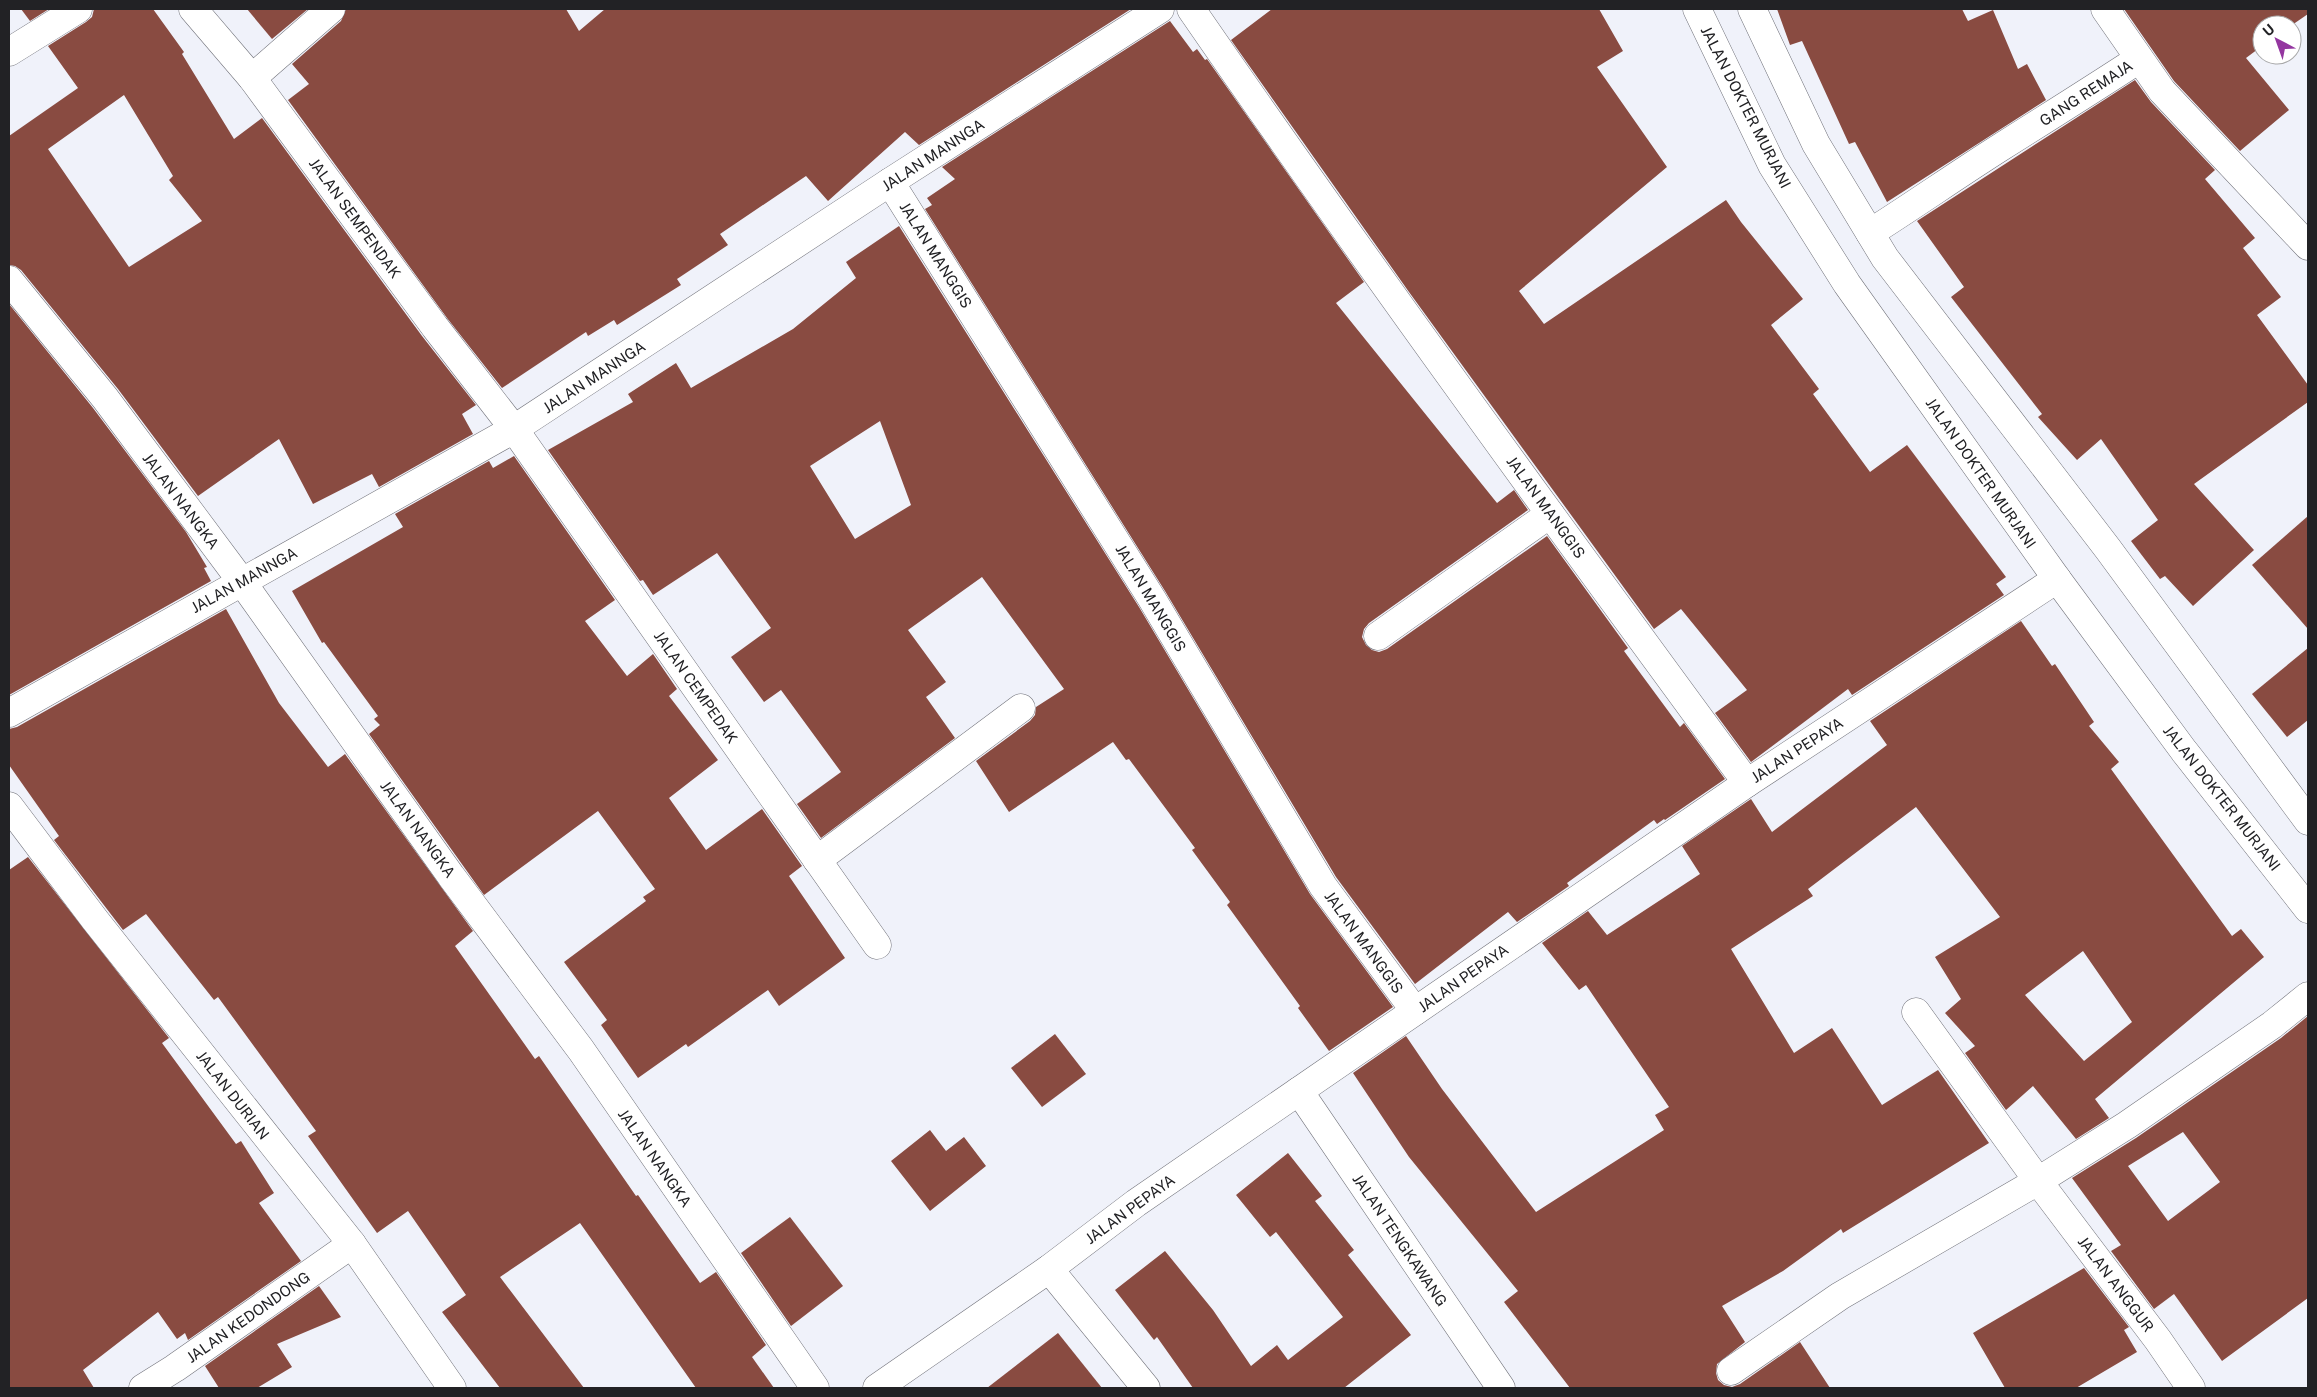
<svg xmlns="http://www.w3.org/2000/svg" width="2317" height="1397" font-family="'Public Sans',sans-serif">
	<style>
		.building { fill: #894b41; fill-rule: evenodd }
		.lines { fill: none; stroke-linecap: round; stroke-linejoin: round }
		.minor-casing { stroke: #72737b; stroke-width: 29 }
		.major-casing { stroke: #72737b; stroke-width: 29 }
		.minor { stroke: #fff; stroke-width: 28 }
		.major { stroke: #fff; stroke-width: 28 }
		.labels { text-anchor: middle; dominant-baseline: central; stroke-width: 5; stroke-linejoin: round; paint-order: stroke }
		.street-label { font-size: 15px; fill: #222225; stroke: #fff }
	</style>
	<rect width="100%" height="100%" fill="#f0f2fa"/>
	<g class="building">
		<polygon points="21,9 49,9 30,21"/>
		<path d="M94,9H153L184,52L182,54L234,139L262,118L422,336L476,405L462,414L473,434L379,487L372,474L313,504L279,439L198,496L118,389L21,270L15,266L9,265V136L78,88L48,46L86,22L92,17ZM124,95L173,176L169,180L202,221L129,267L48,149Z"/>
		<polygon points="247,9 308,9 272,39"/>
		<polygon points="346,9 566,9 579,31 605,9 1131,9 919,145 905,132 828,201 806,176 720,234 728,245 677,279 681,285 617,325 614,320 588,336 586,332 502,388 447,318 288,100 309,84 292,64 341,21"/>
		<polygon points="1272,9 1599,9 1623,51 1597,67 1667,167 1519,291 1544,324 1726,200 1741,222 1803,299 1771,325 1819,389 1813,394 1870,472 1907,445 2006,577 1996,584 2004,595 1852,695 1848,689 1751,762 1715,713 1747,690 1681,609 1654,629 1409,292 1231,40"/>
		<polygon points="1777,9 1962,9 1968,21 1993,10 2018,69 2027,64 2046,100 1887,202 1855,142 1849,144 1802,41 1790,45"/>
		<polygon points="2124,9 2308,9 2308,14 2292,25 2262,25 2262,46 2246,58 2289,110 2240,151 2174,81"/>
		<polygon points="1170,21 1193,52 1197,49 1205,60 1207,59 1364,282 1336,303 1497,503 1514,490 1528,510 1369,623 1364,629 1362,637 1366,645 1372,650 1379,652 1387,649 1547,536 1628,648 1624,651 1680,727 1684,723 1725,779 1665,820 1664,819 1657,824 1654,820 1567,883 1569,886 1517,922 1508,912 1415,984 1336,877 1165,591 925,209 932,205 927,198 955,179 942,167"/>
		<polygon points="2135,80 2151,102 2215,170 2205,179 2255,238 2243,248 2281,297 2257,315 2308,385 2308,402 2194,484 2254,550 2193,606 2165,576 2160,579 2131,541 2158,520 2101,439 2077,460 2038,417 2042,414 1951,297 1964,287 1917,221"/>
		<path d="M899,226L1139,607L1310,894L1393,1007L1329,1051L1298,1008L1300,1006L1227,905L1230,902L1192,850L1195,848L1129,759L1126,760L1113,742L1009,812L976,761L1030,721L1035,715L1036,707L1064,689L982,577L908,630L946,682L926,697L955,738L821,838L797,804L841,772L781,690L764,702L731,657L771,628L717,553L653,595L643,580L640,581L548,450L633,402L628,394L676,363L691,388L793,329L856,278L846,262ZM880,421L911,505L855,539L810,466Z"/>
		<polygon points="9,304 93,408 186,532 207,567 204,568 211,581 9,695"/>
		<polygon points="514,456 615,600 585,621 627,676 653,654 677,689 669,696 718,760 669,798 706,850 762,809 802,866 789,876 845,958 779,1006 768,990 688,1047 686,1044 638,1078 601,1025 607,1020 564,962 646,901 643,897 655,889 598,811 484,895 369,734 380,725 374,719 378,716 324,642 322,643 292,591 403,527 395,514 489,461 493,468"/>
		<polygon points="2308,516 2308,629 2252,565"/>
		<polygon points="226,609 279,703 328,767 345,754 473,931 455,946 535,1059 539,1056 636,1196 638,1195 700,1283 716,1272 766,1345 752,1357 774,1388 696,1388 580,1223 500,1277 584,1388 500,1388 442,1312 466,1295 408,1211 377,1233 308,1136 316,1131 218,997 214,1000 146,914 123,930 54,840 59,836 9,765 9,729 17,727"/>
		<path d="M2021,621L2052,666L2055,664L2094,722L2089,726L2119,762L2111,769L2232,936L2241,929L2264,957L2095,1099L2109,1118L2076,1139L2033,1086L2006,1110L1965,1053L1975,1046L1945,1013L1961,999L1935,957L2000,917L1916,807L1808,889L1813,896L1731,949L1794,1053L1832,1028L1882,1105L1938,1070L1989,1143L1843,1233L1841,1229L1783,1271L1722,1306L1745,1342L1717,1364L1716,1373L1718,1380L1724,1385L1732,1387L1740,1384L1800,1342L1830,1388H1570L1504,1302L1518,1291L1409,1157L1353,1073L1406,1036L1442,1089L1536,1212L1664,1130L1655,1115L1669,1107L1586,985L1579,990L1542,943L1588,911L1607,935L1700,874L1682,846L1751,799L1772,832L1887,745L1870,721ZM2083,951L2132,1022L2084,1061L2025,995Z"/>
		<polygon points="2308,648 2308,720 2287,737 2252,694"/>
		<polygon points="28,857 169,1038 162,1043 236,1144 241,1141 274,1193 259,1203 301,1261 188,1340 185,1333 177,1339 158,1312 83,1370 94,1388 9,1388 9,870"/>
		<path d="M2308,1016V1298L2222,1361L2174,1294L2154,1309L2111,1251L2121,1245L2072,1178L2136,1138L2281,1038ZM2183,1132L2220,1182L2168,1221L2128,1166Z"/>
		<polygon points="1055,1034 1086,1074 1042,1107 1011,1068"/>
		<polygon points="930,1130 946,1151 964,1137 986,1166 930,1211 891,1161"/>
		<polygon points="1288,1153 1322,1196 1315,1201 1354,1250 1348,1255 1411,1335 1344,1388 1193,1388 1157,1337 1154,1340 1115,1290 1165,1251 1213,1310 1251,1366 1277,1345 1288,1360 1343,1317 1276,1232 1270,1237 1236,1195"/>
		<polygon points="790,1217 843,1286 791,1326 741,1253"/>
		<polygon points="2084,1268 2129,1327 2124,1330 2137,1352 2076,1388 2005,1388 1973,1333"/>
		<polygon points="319,1286 341,1317 277,1344 292,1367 257,1388 219,1388 205,1366"/>
		<polygon points="1058,1333 1102,1388 987,1388"/>
	</g>
	<g class="lines">
		<g class="minor-casing">
			<g id="minor">
				<polyline points="193,9 252,78 435,327 514,429 877,945"/>
				<path d="M1191,9C1371,270 1559,527 1747,783"/>
				<polyline points="2105,9 2162,91 2308,246"/>
				<polyline points="9,52 78,9"/>
				<polyline points="252,78 331,9"/>
				<polyline points="890,182 1152,599 1323,886 1415,1011"/>
				<path d="M1870,233C1914,205 1957,175 2001,147C2047,118 2093,89 2139,59"/>
				<polyline points="9,280 105,398 242,582 451,876 581,1050 815,1388"/>
				<polyline points="1378,636 1550,514"/>
				<polyline points="9,713 514,429 890,182 1160,9"/>
				<polyline points="9,806 95,920 352,1244 452,1388"/>
				<polyline points="817,860 1021,708"/>
				<polyline points="1916,1012 2038,1181 2158,1340 2191,1388"/>
				<polyline points="1299,1091 1501,1388"/>
				<polyline points="1049,1269 1146,1388"/>
				<polyline points="1731,1371 1840,1296 2038,1181 2127,1125 2272,1025 2308,996"/>
				<polyline points="143,1388 175,1368 352,1244"/>
				<polyline points="877,1388 1049,1269 1136,1203 1747,783 2057,579"/>
			</g>
		</g>
		<g class="major-casing">
			<g id="major">
				<polyline points="1697,9 1772,165 1847,284 2057,579 2184,751 2308,909"/>
				<polyline points="1752,9 1816,144 1885,258 2108,549 2308,821"/>
			</g>
		</g>
		<use href="#minor" class="minor"/>
		<use href="#major" class="major"/>
	</g>
	<g class="labels">
		<g class="street-label">
			<text transform="translate(2086 93) rotate(-33)">GANG REMAJA</text>
			<text transform="translate(1746 107) rotate(63)">JALAN DOKTER MURJANI</text>
			<text transform="translate(933 155) rotate(-33)">JALAN MANNGA</text>
			<text transform="translate(355 218) rotate(54)">JALAN SEMPENDAK</text>
			<text transform="translate(936 255) rotate(58)">JALAN MANGGIS</text>
			<text transform="translate(594 377) rotate(-33)">JALAN MANNGA</text>
			<text transform="translate(1981 473) rotate(55)">JALAN DOKTER MURJANI</text>
			<text transform="translate(181 501) rotate(53)">JALAN NANGKA</text>
			<text transform="translate(1546 507) rotate(54)">JALAN MANGGIS</text>
			<text transform="translate(244 580) rotate(-29)">JALAN MANNGA</text>
			<text transform="translate(1151 598) rotate(59)">JALAN MANGGIS</text>
			<text transform="translate(696 687) rotate(55)">JALAN CEMPEDAK</text>
			<text transform="translate(1797 750) rotate(-33)">JALAN PEPAYA</text>
			<text transform="translate(2222 798) rotate(52)">JALAN DOKTER MURJANI</text>
			<text transform="translate(418 829) rotate(54)">JALAN NANGKA</text>
			<text transform="translate(1364 942) rotate(54)">JALAN MANGGIS</text>
			<text transform="translate(1463 978) rotate(-35)">JALAN PEPAYA</text>
			<text transform="translate(233 1095) rotate(52)">JALAN DURIAN</text>
			<text transform="translate(655 1158) rotate(55)">JALAN NANGKA</text>
			<text transform="translate(1130 1209) rotate(-36)">JALAN PEPAYA</text>
			<text transform="translate(1400 1240) rotate(56)">JALAN TENGKAWANG</text>
			<text transform="translate(2116 1284) rotate(53)">JALAN ANGGUR</text>
			<text transform="translate(248 1317) rotate(-35)">JALAN KEDONDONG</text>
		</g>
	</g>
	<rect width="2317" height="1397" fill="none" stroke="#222225" stroke-width="20"/>
	<g transform="translate(2277 40) rotate(319)"><circle r="24" fill="#ffffff" stroke="#a7a7a8"/>
	<path d="M0-4L9 19L0 12L-9 19Z" fill="#9436a0"/>
	<text y="-8" font-size="14" font-weight="bold" text-anchor="middle" fill="#222225">U</text>
	</g>
</svg>
